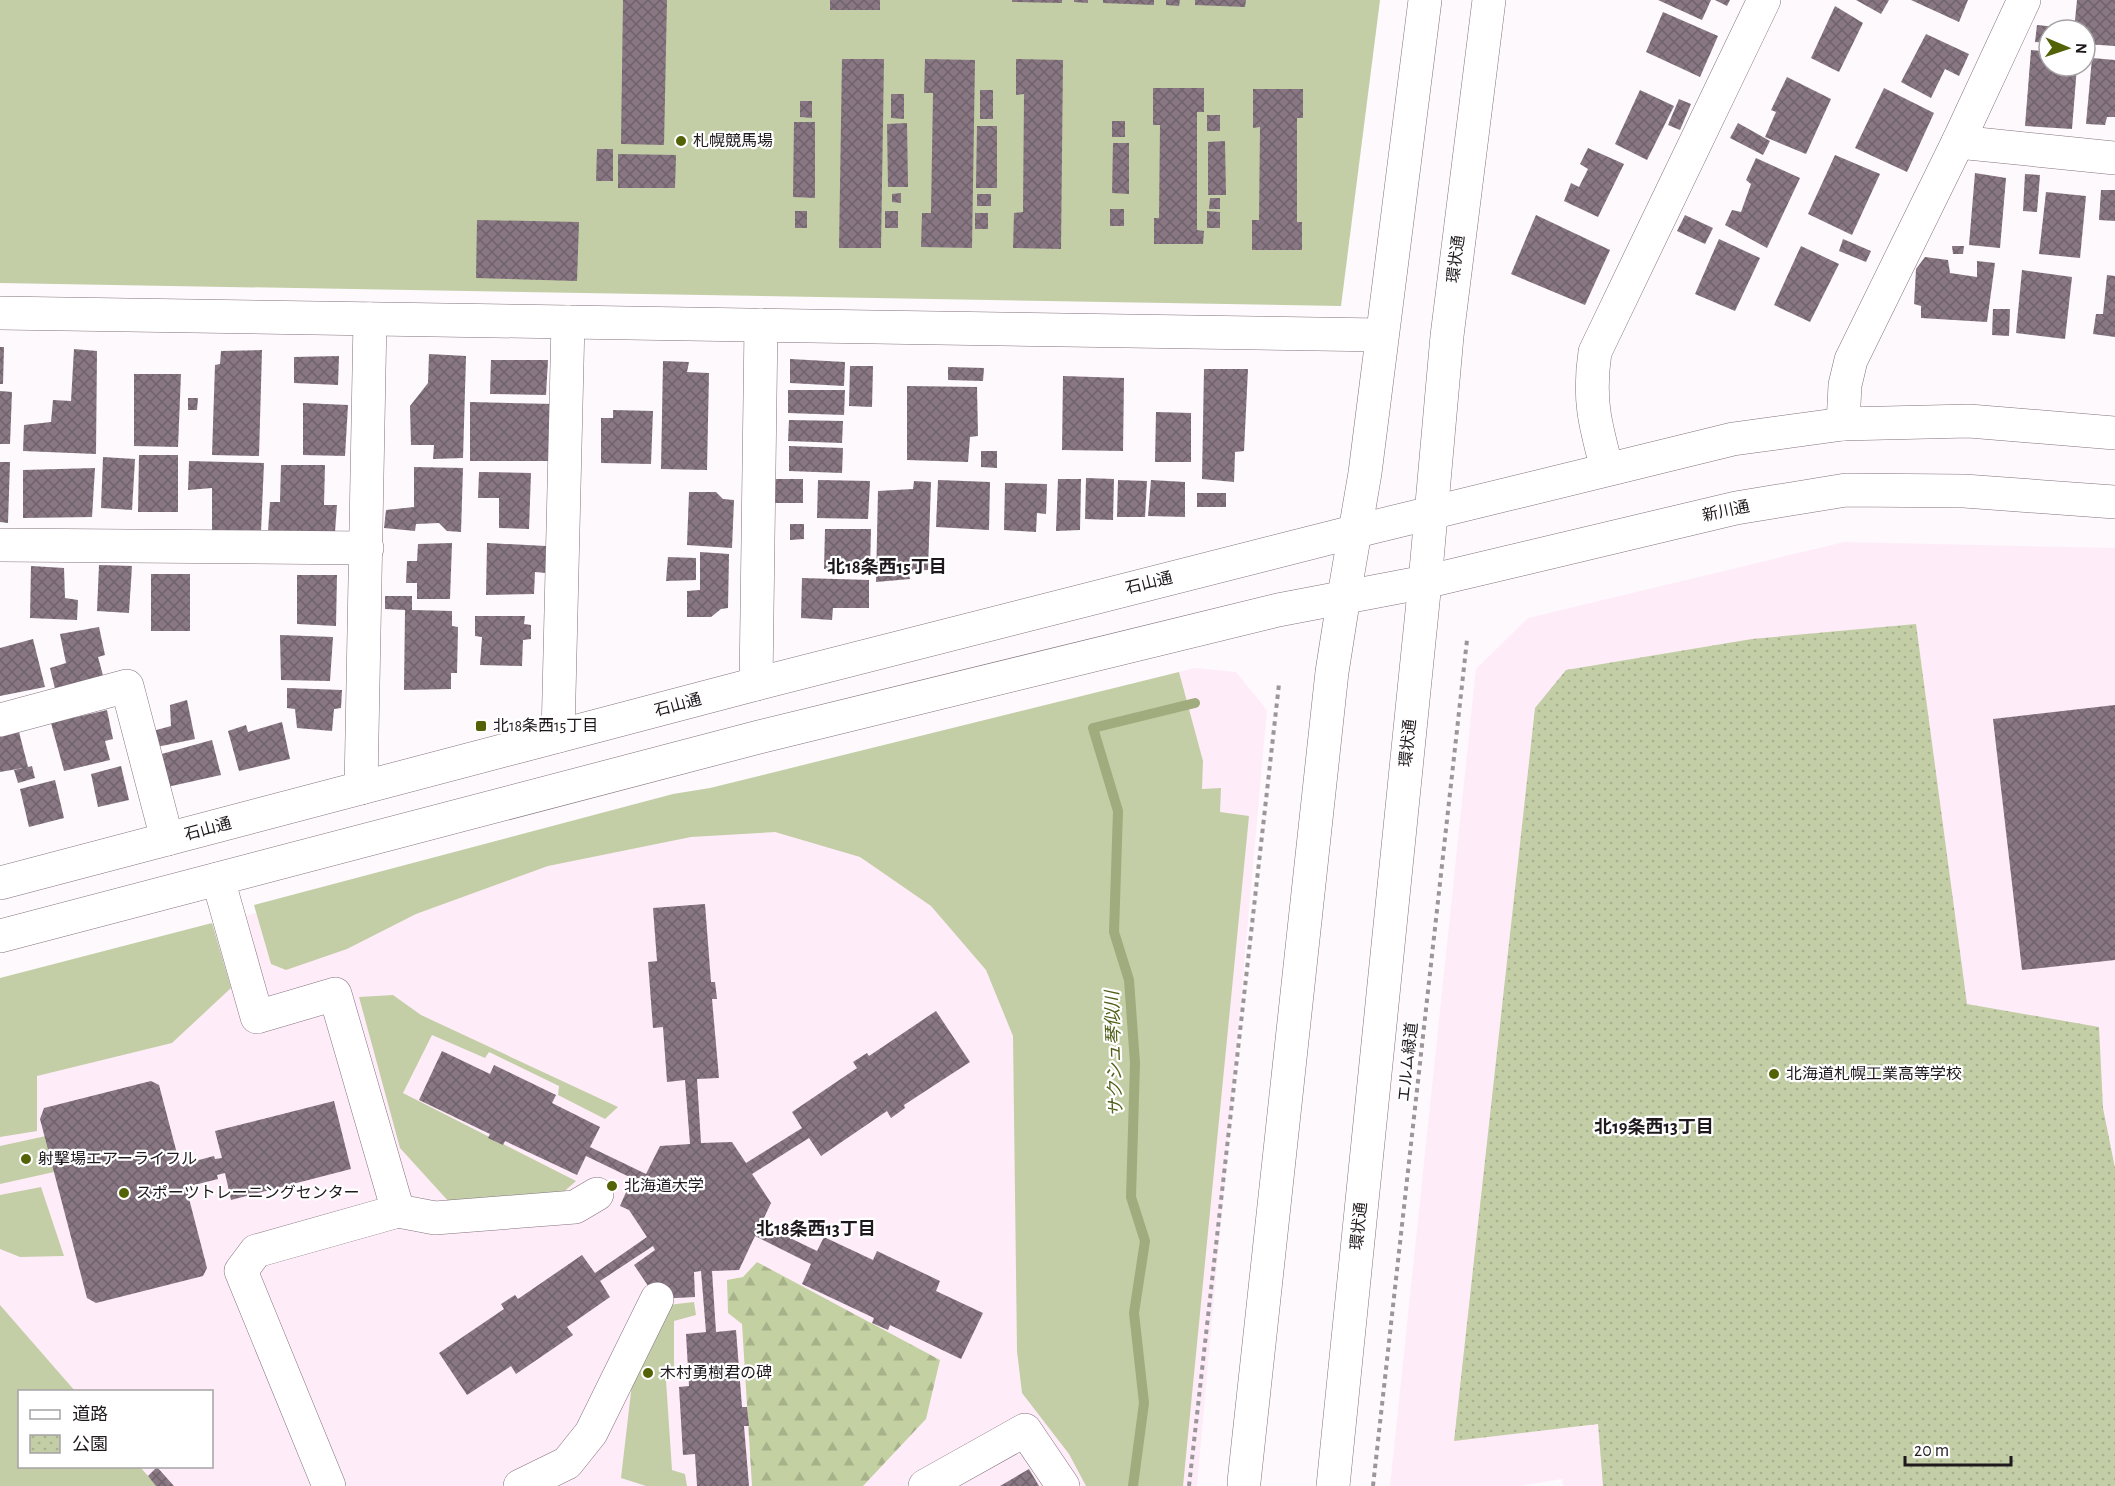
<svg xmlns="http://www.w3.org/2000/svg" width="2115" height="1486" font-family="'Alegreya Sans','Noto Sans JP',sans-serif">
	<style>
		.built { fill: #feedf8; fill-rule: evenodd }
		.grass { fill: #c3cea6 }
		.forest { fill: url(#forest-firs) }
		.park { fill: url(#park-dots) }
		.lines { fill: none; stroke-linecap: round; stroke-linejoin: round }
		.stream { stroke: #a0ac7e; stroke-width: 10 }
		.building { fill: url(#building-cross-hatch) }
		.minor-casing { stroke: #83727d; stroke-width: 34 }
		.major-casing { stroke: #83727d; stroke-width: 34 }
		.path { stroke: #9b9699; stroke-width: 4; stroke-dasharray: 4.5 4.5; stroke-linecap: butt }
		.minor { stroke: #fff; stroke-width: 33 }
		.major { stroke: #fff; stroke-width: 33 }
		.poi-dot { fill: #536206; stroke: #fff; stroke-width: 2 }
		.labels { text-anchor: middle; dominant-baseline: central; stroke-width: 4.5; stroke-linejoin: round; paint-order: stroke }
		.poi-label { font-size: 16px; fill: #1f191d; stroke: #fff; text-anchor: start }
		.street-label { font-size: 16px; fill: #1f191d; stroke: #fff }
		.neighbourhood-label { font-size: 18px; font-weight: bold; fill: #1f191d; stroke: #fff }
		.water-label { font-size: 18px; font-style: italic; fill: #515f18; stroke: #fff }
	</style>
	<defs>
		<pattern id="forest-firs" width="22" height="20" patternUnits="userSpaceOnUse" patternTransform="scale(1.5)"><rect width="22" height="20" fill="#c3d0a1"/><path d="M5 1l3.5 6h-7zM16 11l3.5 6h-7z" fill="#a7b28a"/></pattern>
		<pattern id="park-dots" width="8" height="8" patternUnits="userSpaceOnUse" patternTransform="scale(1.5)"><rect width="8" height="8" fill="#c3cea6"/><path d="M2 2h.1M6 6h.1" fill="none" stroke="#a7b08e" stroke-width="1.8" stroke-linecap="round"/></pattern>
		<pattern id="building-cross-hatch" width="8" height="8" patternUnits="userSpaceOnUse" patternTransform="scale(1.5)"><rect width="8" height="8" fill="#897883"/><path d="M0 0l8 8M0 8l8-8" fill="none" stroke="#6f626b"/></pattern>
	</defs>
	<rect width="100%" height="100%" fill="#fdf9fc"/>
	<g class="built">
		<polygon points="1844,542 2115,548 2115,1486 1563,1486 1562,1479 1519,1486 1390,1486 1476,669 1528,618"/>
		<path d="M1194,668L1236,672L1267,710L1197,1486H0V980ZM20,1392H212V1466H20Z"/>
	</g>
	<g class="grass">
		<polygon points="0,0 1380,0 1341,306 0,283"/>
		<polygon points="1179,672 1203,761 1202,789 1221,788 1220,812 1249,816 1183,1486 1086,1486 1069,1454 1022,1393 1017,1351 1013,1036 986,970 931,906 860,857 775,832 691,837 548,866 416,914 347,949 286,970 271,964 254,905 673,794 710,788"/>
		<polygon points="212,923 231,988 172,1043 37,1076 37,1131 0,1137 0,978"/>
		<polygon points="393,995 421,1015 618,1107 605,1119 558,1095 559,1086 489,1052 485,1058 432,1035 403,1093 576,1181 559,1196 450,1203 400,1148 359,997"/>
		<polygon points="46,1136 54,1172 0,1184 0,1146"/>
		<polygon points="41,1187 64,1256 20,1257 0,1249 0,1195"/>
		<polygon points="694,1302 696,1315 674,1321 674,1372 666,1380 672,1470 685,1474 687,1486 646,1486 621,1478 634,1366 659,1306"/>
		<polygon points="0,1305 75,1391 20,1392 20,1466 140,1467 157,1486 0,1486"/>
	</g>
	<polygon class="forest" points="757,1262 940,1360 926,1419 863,1486 752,1486 742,1324 728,1313 727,1280 743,1277"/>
	<polygon class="park" points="1916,624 1967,1004 2099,1027 2103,1108 2115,1168 2115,1486 1603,1486 1598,1424 1454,1441 1535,708 1566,670 1752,639"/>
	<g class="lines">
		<polyline class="stream" points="1133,1486 1144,1403 1134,1313 1145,1241 1131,1197 1135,1063 1129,980 1114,932 1118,811 1093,728 1195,703"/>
	</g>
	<g class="building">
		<polygon points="623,0 667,0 664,145 621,144"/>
		<rect x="830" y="0" width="50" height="10"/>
		<polygon points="1012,0 1062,0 1062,3 1012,2"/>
		<polygon points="1074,0 1088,0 1088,3 1074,2"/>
		<polygon points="1103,0 1154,0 1154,5 1103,3"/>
		<polygon points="1166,0 1180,0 1179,6 1166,5"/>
		<polygon points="1195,0 1246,0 1245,7 1195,5"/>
		<polygon points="1658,0 1711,0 1702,20"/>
		<polygon points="1715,0 1730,0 1727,6"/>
		<polygon points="1856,0 1889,0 1881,14"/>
		<polygon points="1911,0 1968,0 1959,22"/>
		<polygon points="2077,0 2115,0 2115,46 2085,44 2085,30 2074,30"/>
		<polygon points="1835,6 1863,23 1839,72 1811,58"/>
		<polygon points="1663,12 1718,36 1700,77 1646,52"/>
		<polygon points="2037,25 2066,28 2066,30 2049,30 2049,43 2035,42"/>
		<polygon points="1926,34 1969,54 1959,76 1945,69 1931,98 1901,82"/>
		<polygon points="2031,50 2049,52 2049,66 2077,66 2072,129 2025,126"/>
		<polygon points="2092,58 2115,60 2115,117 2107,117 2105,125 2086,124"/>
		<polygon points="842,59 884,59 881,248 839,248"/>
		<polygon points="925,59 975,60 972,248 921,247 922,213 931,213 933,93 924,93"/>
		<polygon points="1016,59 1063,60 1061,249 1013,248 1014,213 1023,212 1024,94 1016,95"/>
		<polygon points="1787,77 1831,99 1806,154 1765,137 1776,112 1771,110"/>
		<polygon points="1153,88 1204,88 1204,112 1197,112 1197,230 1204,231 1203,244 1154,244 1154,218 1159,218 1160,125 1153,125"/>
		<polygon points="1884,88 1934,113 1907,172 1855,148"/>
		<polygon points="1253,89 1303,89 1303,118 1297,118 1297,222 1302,222 1302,250 1252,250 1252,220 1259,220 1260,127 1253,128"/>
		<rect x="980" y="90" width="13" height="29"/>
		<polygon points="1640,90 1674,106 1647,160 1615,144"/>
		<polygon points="891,94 904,94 904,119 891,118"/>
		<polygon points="1679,99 1691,104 1680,130 1668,125"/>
		<polygon points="800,101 812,101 812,118 800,117"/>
		<rect x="1207" y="115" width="13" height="16"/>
		<rect x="1112" y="121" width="13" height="16"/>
		<polygon points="794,122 815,122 815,198 793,197"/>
		<polygon points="907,123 908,187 888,187 887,124"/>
		<polygon points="1738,123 1770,141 1763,155 1730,138"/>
		<polygon points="977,126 997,126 997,188 976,188"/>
		<polygon points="1225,141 1226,195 1208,195 1208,142"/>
		<polygon points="1113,143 1129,143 1129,194 1112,193"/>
		<polygon points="1588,148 1624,164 1598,217 1564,201 1571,183 1579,187 1588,169 1580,164"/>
		<polygon points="597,149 613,149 613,181 596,181"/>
		<polygon points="618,154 676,155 675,188 618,188"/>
		<polygon points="1835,155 1880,174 1852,235 1808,214"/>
		<polygon points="1756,158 1800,178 1767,248 1725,225 1732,210 1741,212 1751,184 1746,180"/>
		<polygon points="1975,173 2006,178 2000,248 1969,245"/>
		<polygon points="2025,174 2040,175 2037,212 2023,211"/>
		<polygon points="2101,190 2115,190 2115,221 2099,220"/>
		<polygon points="2046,192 2086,196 2080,258 2039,254"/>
		<polygon points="901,193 901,203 892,202 892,194"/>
		<rect x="977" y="194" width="14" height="12"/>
		<polygon points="1210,198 1220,198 1220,209 1209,209"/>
		<rect x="1110" y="209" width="14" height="17"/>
		<rect x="795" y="211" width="12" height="17"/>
		<rect x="885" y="211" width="13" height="17"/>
		<polygon points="1207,211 1220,212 1220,228 1207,228"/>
		<rect x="975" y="213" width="13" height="16"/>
		<polygon points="1536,215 1610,250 1585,305 1511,274"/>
		<polygon points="1685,215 1713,228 1705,244 1677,231"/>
		<polygon points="477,220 579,222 577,281 476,278"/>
		<polygon points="1719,239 1760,258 1735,311 1695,294"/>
		<polygon points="1843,239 1871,251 1866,262 1839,251"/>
		<polygon points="1801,246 1839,264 1810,322 1774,305"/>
		<polygon points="1952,246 1964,246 1963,254 1953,254"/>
		<polygon points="1925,257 1948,260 1950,273 1977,277 1977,261 1995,263 1987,322 1921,318 1921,306 1914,304 1916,269"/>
		<polygon points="2022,270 2072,277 2065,339 2016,333"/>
		<polygon points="2107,275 2115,276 2115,337 2093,334 2096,314 2103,314"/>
		<polygon points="1993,309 2010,309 2009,336 1992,335"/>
		<polygon points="0,347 4,347 3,384 0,384"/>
		<polygon points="74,349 97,351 96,454 23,451 24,425 51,422 53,400 71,401"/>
		<polygon points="262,350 259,456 212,455 215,365 220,364 221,351"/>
		<polygon points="429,354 466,356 463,458 433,459 434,445 411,445 410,406 428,383"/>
		<polygon points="339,356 338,385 294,383 294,357"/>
		<polygon points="790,359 845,362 844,386 790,383"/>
		<polygon points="491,360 548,360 546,395 490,394"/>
		<polygon points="663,361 689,362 687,372 709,373 707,470 661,469"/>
		<polygon points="850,366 873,366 872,407 849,406"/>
		<polygon points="948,367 984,368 983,381 948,380"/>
		<polygon points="1204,369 1248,369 1244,451 1235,452 1234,482 1202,479"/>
		<polygon points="134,374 181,374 178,447 134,446"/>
		<polygon points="1063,376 1124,378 1123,451 1062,450"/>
		<polygon points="907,386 977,387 978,436 970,437 968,462 907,460"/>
		<polygon points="788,390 845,390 844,415 788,413"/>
		<polygon points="0,391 12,392 10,444 0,444"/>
		<polygon points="188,398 198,398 197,410 188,410"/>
		<polygon points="470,402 554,404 551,461 470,461"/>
		<polygon points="303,403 348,405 345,456 303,455"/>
		<polygon points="613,410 653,411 651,464 601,463 601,418 613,418"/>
		<polygon points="1156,412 1191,413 1191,462 1155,462"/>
		<polygon points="789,420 843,421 842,443 788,441"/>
		<polygon points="789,446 843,448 842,473 789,471"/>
		<polygon points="981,451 997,451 997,468 981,467"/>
		<polygon points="139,455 178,455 178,512 138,512"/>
		<polygon points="103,457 135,459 132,510 101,508"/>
		<polygon points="189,461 264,463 261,532 212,530 212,488 188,490"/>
		<polygon points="0,462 10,462 8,523 0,522"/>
		<polygon points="281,465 325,465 324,505 337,505 335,532 268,531 270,502 280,502"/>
		<polygon points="414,467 463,468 461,532 447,531 439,523 416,524 415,531 384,528 386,510 414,507"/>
		<polygon points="95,468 92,517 23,518 23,470"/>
		<polygon points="479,472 531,473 529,529 499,528 499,498 478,498"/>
		<polygon points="1086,478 1114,479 1113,520 1085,519"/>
		<polygon points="775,479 803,479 803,503 774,503"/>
		<polygon points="1058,479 1081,479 1080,530 1056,531"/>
		<polygon points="818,480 870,481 868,519 817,518"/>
		<polygon points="938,480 990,482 989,530 936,527"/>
		<polygon points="1118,480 1147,481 1145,517 1117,517"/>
		<polygon points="1151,480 1185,482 1185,517 1148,516"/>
		<polygon points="914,481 931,482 928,570 908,571 910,579 876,582 878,491 913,489"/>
		<polygon points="1005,483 1047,484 1046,514 1037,513 1036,532 1004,530"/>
		<polygon points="689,492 716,492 723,499 734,500 732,548 687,545"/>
		<rect x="1197" y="493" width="29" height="14"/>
		<polygon points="790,524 804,524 804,539 790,540"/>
		<polygon points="825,529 871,529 870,569 824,569"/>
		<polygon points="452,543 450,599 417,599 417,583 406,583 407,561 417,561 418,544"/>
		<polygon points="487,543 546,546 546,573 535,572 534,594 486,595"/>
		<polygon points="700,552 729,554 728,608 721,609 711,617 687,617 687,591 700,590"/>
		<polygon points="668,557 696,558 696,580 666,581"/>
		<polygon points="99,565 132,566 129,613 97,611"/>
		<polygon points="31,566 64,568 65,598 78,600 77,620 30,618"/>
		<rect x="151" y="574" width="39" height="57"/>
		<polygon points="297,575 337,575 336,626 297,624"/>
		<polygon points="802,578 869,580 869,608 833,608 832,620 801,618"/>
		<polygon points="385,596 412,596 412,610 452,611 452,626 458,627 457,673 451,673 451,689 404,690 405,610 385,609"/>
		<polygon points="475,616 525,616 524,624 531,625 531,639 523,640 522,666 480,665 482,637 475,636"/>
		<polygon points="99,627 105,655 98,657 104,679 55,689 50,668 66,663 60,634"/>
		<polygon points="280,635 333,637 330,681 281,680"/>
		<polygon points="33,639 45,687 0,696 0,648"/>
		<polygon points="287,688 342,690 341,708 334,709 332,731 297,728 295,709 287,708"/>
		<polygon points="187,700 195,739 152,748 149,732 171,726 170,705"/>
		<polygon points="2115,705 2115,960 2022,970 1993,719"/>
		<polygon points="107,710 113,739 105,741 110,760 64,771 51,723"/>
		<polygon points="282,722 290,759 239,771 228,731 246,725 248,732"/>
		<polygon points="19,732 28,767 32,766 35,778 18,783 14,770 23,768 0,772 0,737"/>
		<polygon points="212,740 221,775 167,787 158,755"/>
		<polygon points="121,766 129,800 98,807 91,774"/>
		<polygon points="55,780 64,818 29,827 20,789"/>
		<polygon points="705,904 711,982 715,982 717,999 712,999 719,1078 697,1079 701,1143 732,1142 746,1163 802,1128 792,1112 857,1068 853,1062 867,1053 869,1056 936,1011 970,1062 904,1105 905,1108 891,1118 887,1111 821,1156 809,1138 752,1174 771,1203 761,1224 817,1251 824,1237 873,1260 877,1251 940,1281 936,1291 983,1313 961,1359 890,1325 888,1330 872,1323 874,1318 802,1284 811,1264 755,1236 739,1270 712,1271 716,1332 736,1330 742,1407 747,1407 749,1426 744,1426 749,1486 697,1486 695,1454 683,1455 679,1387 689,1386 686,1334 706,1332 701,1271 694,1272 695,1297 657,1299 634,1265 655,1250 653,1246 600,1281 610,1297 567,1327 573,1335 516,1374 511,1366 467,1395 439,1353 504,1309 501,1304 515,1295 518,1299 582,1255 595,1273 647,1237 629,1210 620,1206 630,1183 640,1188 642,1183 586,1156 577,1175 505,1141 503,1145 488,1138 490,1134 419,1100 442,1051 490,1074 494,1065 556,1095 552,1103 600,1127 590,1147 646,1174 660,1146 690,1144 685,1080 667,1082 663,1027 653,1028 648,962 657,961 653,908"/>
		<polygon points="151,1081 159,1085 180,1165 214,1156 215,1159 222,1158 215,1131 334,1101 351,1169 231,1200 225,1173 217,1175 218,1179 186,1187 207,1268 203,1276 96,1303 87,1298 40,1119 44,1108"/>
		<polygon points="157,1467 174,1486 156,1486 148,1476"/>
		<polygon points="1029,1469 1039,1486 1000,1486"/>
	</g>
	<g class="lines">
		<g class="minor-casing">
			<g id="minor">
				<polyline points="1958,142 2115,158"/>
				<polyline points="0,313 1381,335"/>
				<polyline points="1843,424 1845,385 1851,360 1958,142 2024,0"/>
				<path d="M1607,469C1595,424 1588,399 1595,352L1764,0"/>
				<polyline points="1357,531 1733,439 1843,424 1969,421 2115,433"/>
				<polyline points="0,545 367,548"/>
				<polyline points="756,684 761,325"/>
				<polyline points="0,720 127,686 167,839"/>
				<polyline points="558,736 568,322"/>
				<polyline points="361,788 370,319"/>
				<polyline points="218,879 257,1017 335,994 398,1211 256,1251 241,1271 329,1486"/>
				<polyline points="398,1211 435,1218 575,1207 597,1194"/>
				<polyline points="1244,1482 1332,672 1344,596"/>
				<polyline points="520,1486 567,1463 591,1433 657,1299"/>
				<polyline points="925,1486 1025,1430 1063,1486"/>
				<polyline points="1333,1486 1425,582 1736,508 1846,490 1964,491 2115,502"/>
			</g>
		</g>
		<g class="major-casing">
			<g id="major">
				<polyline points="1344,596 1365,473 1425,0"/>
				<polyline points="0,883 756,684 1357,531"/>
				<polyline points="0,936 759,737 1278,610 1425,582 1447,336 1489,0"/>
			</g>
		</g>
		<g class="path">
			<polyline points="1189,1486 1279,684"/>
			<polyline points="1373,1486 1467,640"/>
		</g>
		<use href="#minor" class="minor"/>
		<use href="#major" class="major"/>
	</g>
	<g class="poi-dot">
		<circle cx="681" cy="141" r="6"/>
		<rect x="475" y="720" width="12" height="12" rx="3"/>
		<circle cx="1774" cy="1074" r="6"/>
		<circle cx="26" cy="1159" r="6"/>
		<circle cx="612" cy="1186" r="6"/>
		<circle cx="124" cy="1193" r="6"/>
		<circle cx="648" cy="1373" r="6"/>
	</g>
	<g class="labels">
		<g class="poi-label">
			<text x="693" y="141">札幌競馬場</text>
			<text x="493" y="726">北18条西15丁目</text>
			<text x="1786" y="1074">北海道札幌工業高等学校</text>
			<text x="38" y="1159">射撃場エアーライフル</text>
			<text x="624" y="1186">北海道大学</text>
			<text x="136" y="1193">スポーツトレーニングセンター</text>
			<text x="660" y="1373">木村勇樹君の碑</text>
		</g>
		<g class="street-label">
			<text transform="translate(1456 259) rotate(-83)">環状通</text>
			<text transform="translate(1726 511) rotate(-12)">新川通</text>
			<text transform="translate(1149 583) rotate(-14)">石山通</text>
			<text transform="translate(678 705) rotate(-15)">石山通</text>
			<text transform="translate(1408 743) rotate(-84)">環状通</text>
			<text transform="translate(208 829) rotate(-15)">石山通</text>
			<text transform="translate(1408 1062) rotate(-84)">エルム緑道</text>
			<text transform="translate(1359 1226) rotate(-84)">環状通</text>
		</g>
		<g class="neighbourhood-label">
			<text x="887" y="568">北18条西15丁目</text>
			<text x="1654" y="1128">北19条西13丁目</text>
			<text x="816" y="1230">北18条西13丁目</text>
		</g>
		<g class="water-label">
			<text transform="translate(1115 1054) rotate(-92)">サクシュ琴似川</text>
		</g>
	</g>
	<rect x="18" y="1390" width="195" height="78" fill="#ffffff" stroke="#a5a3a5" stroke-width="1.5"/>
	<rect x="30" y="1410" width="30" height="9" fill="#ffffff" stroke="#a5a3a5" stroke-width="1.5"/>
	<text x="72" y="1420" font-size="18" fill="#1f191d">道路</text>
	<rect x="30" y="1435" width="30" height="18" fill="url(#park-dots)" stroke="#a5a3a5" stroke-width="1.5"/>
	<text x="72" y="1450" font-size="18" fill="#1f191d">公園</text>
	<g transform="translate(2067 48) rotate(92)"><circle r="28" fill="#ffffff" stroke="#a5a3a5" stroke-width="1.5"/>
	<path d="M0-4.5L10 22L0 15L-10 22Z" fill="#536206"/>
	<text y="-9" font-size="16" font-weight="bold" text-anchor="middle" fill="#1f191d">N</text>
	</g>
	<path d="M1905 1456v9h106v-9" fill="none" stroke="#1f191d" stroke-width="3"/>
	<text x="1914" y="1456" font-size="18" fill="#1f191d" stroke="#ffffff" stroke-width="4.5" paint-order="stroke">20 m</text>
</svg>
